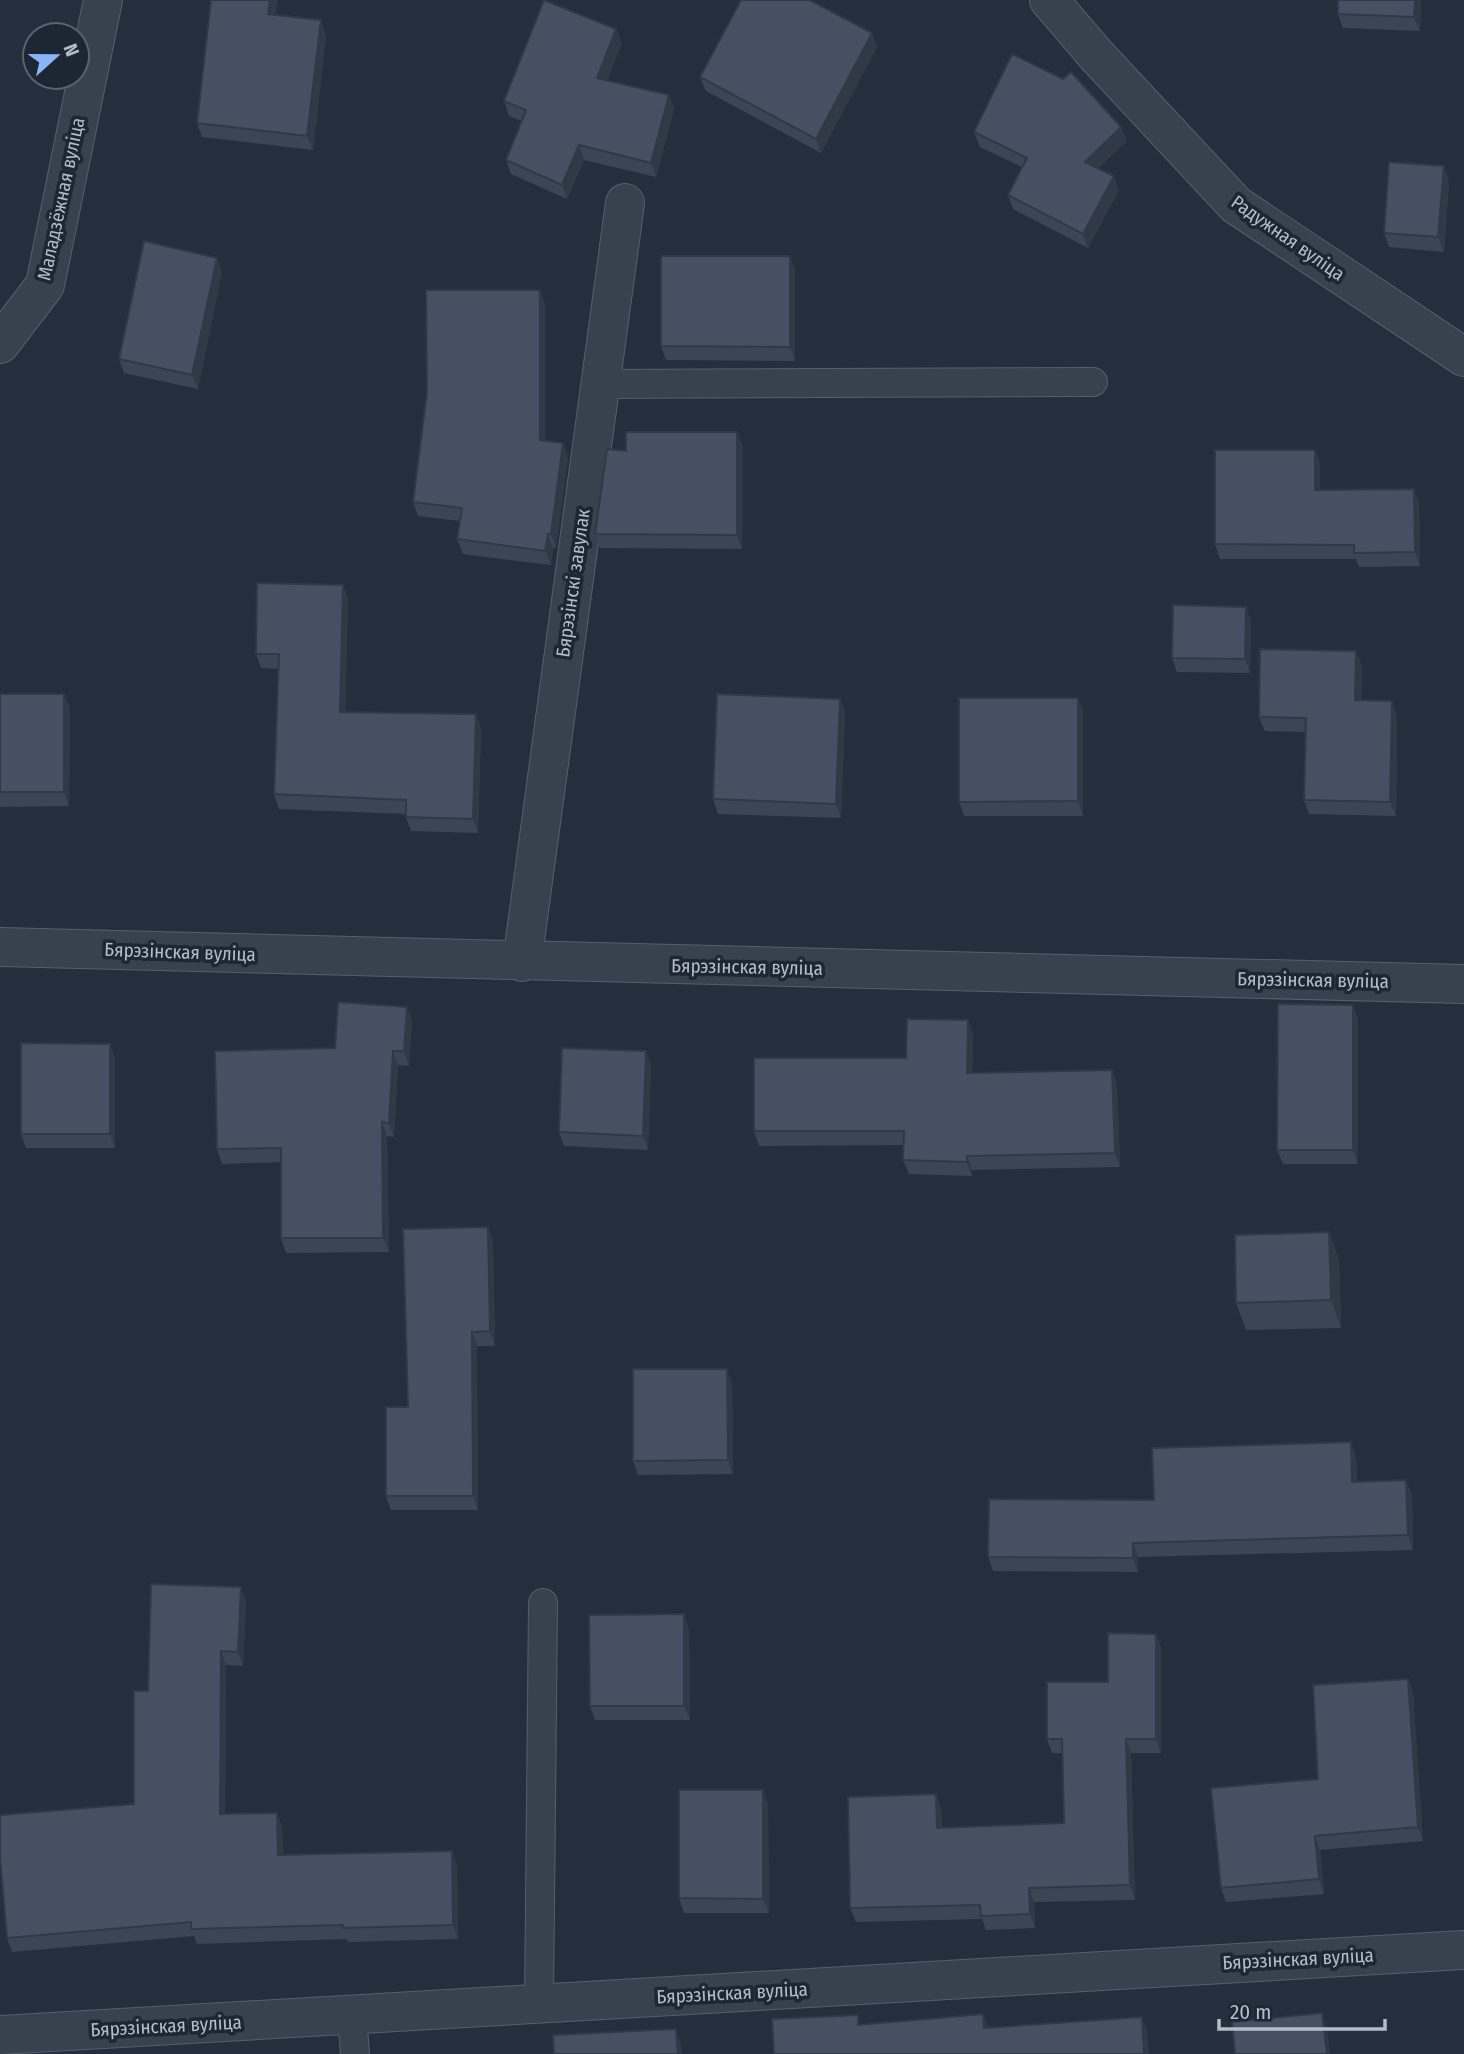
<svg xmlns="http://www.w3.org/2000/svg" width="1464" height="2054" font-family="'Fira Sans Condensed',sans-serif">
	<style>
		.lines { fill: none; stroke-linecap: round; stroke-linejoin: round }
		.service-casing { stroke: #565f6c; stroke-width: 30 }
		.minor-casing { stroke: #565f6c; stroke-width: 40 }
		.service { stroke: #38414e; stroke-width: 28 }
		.minor { stroke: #38414e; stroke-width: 38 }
		.wall { fill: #3b4654 }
		.shaded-wall { fill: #303945 }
		.building { fill: #455162; stroke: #303945; stroke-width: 2 }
		.labels { text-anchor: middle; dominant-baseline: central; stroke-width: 7; stroke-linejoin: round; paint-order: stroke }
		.street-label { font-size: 19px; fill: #b4bcc9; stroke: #1d2633 }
	</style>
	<rect width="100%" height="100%" fill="#242f3e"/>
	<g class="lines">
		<g class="service-casing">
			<g id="service">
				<polyline points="600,384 1093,382"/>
				<polyline points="539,2004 543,1603"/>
				<polyline points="352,2015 355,2054"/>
			</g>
		</g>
		<g class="minor-casing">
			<g id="minor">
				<polyline points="1049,0 1097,56 1236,205 1464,357"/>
				<polyline points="0,344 45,285 103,0"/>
				<polyline points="0,947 1463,984"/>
				<polyline points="522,962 625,203"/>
				<polyline points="0,2035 1464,1950"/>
			</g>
		</g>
		<use href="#service" class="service"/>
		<use href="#minor" class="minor"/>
	</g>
	<g class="wall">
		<polygon points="211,0 278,0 275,15 326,35 313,150 202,137 197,123"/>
		<polygon points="1338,0 1421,0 1420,31 1343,28 1338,14"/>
		<polygon points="616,29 622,43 607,80 669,95 674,109 656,177 584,160 567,199 511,174 506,160 522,121 509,116 504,101"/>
		<polygon points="872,33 877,47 821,153 706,91 700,77"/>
		<polygon points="974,132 1127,141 1098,168 1119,190 1088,248 1013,209 1008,195 1022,167 980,147"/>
		<polygon points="1444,166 1449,181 1444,252 1389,247 1384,233"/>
		<polygon points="790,256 795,270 795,361 666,360 661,346"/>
		<polygon points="222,272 198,389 124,373 119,359"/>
		<polygon points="540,290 545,305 545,441 568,457 556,548 553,548 551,565 463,554 457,539 460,521 418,516 413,502"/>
		<polygon points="743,446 742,549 600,548 595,534 626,451"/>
		<polygon points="1315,450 1320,464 1320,490 1419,503 1420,566 1359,567 1356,559 1220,559 1215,544"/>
		<polygon points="343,585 348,599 345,712 481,728 478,833 411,831 406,817 406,814 279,809 274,794 278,669 261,668 256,654"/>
		<polygon points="1246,607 1251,621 1250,673 1177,672 1172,658"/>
		<polygon points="1362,665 1361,700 1397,716 1396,816 1309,814 1304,800 1305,732 1265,731 1259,717"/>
		<polygon points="0,694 64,694 70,708 69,806 0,807"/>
		<polygon points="1078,698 1083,712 1083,816 964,816 959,802"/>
		<polygon points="840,699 845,713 841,818 718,814 713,799"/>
		<polygon points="407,1007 412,1021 409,1066 398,1065 394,1137 387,1136 389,1252 286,1253 281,1238 281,1162 222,1164 217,1149 335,1048"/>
		<polygon points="1358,1019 1358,1164 1283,1164 1277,1150"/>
		<polygon points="973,1034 972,1073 1112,1070 1117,1085 1120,1167 972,1170 972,1176 909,1174 903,1160 904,1145 759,1146 754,1131 906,1058"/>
		<polygon points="115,1058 115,1148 26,1148 21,1134"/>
		<polygon points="651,1065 648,1150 564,1146 559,1132"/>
		<polygon points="1329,1232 1339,1260 1341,1328 1246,1330 1236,1303"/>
		<polygon points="493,1241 495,1346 477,1346 478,1510 391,1510 386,1496 408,1407"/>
		<polygon points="732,1383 733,1474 638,1475 633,1461"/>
		<polygon points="1351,1442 1356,1457 1357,1482 1406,1480 1412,1495 1413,1550 1138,1557 1138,1572 993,1571 988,1557 1154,1500"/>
		<polygon points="246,1601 243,1666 226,1665 225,1814 277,1813 282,1827 283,1855 457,1865 458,1939 348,1942 347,1939 197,1944 194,1936 12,1952 7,1938 134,1804 148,1691"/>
		<polygon points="689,1629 690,1720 595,1720 590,1706"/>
		<polygon points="1156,1634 1161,1648 1161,1753 1131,1753 1135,1900 1034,1902 1035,1928 986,1930 982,1919 856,1922 850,1908 936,1794 941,1809 942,1828 1064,1823 1062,1753 1052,1753 1047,1739 1108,1682"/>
		<polygon points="1408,1679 1413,1693 1423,1841 1320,1850 1324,1894 1226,1902 1221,1888"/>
		<polygon points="768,1804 769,1913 684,1913 679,1898"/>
	</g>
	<g class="shaded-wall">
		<polygon points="270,0 278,0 273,28 268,14"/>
		<polygon points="1415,0 1421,0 1420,31 1414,17"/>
		<polygon points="321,20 326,35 313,150 307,136"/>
		<polygon points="616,29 622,43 602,92 597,78"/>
		<polygon points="872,33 877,47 821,153 816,139"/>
		<polygon points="669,95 674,109 656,177 651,163"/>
		<polygon points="1121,127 1127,141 1091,176 1085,162"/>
		<polygon points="579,145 584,160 567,199 562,185"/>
		<polygon points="1444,166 1449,181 1444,252 1438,237"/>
		<polygon points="1114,176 1119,190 1088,248 1083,234"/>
		<polygon points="790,256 795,270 795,361 790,347"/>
		<polygon points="217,258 222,272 198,389 192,375"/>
		<polygon points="540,290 545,305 545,454 540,440"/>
		<polygon points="737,432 743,446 742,549 737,535"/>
		<polygon points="563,443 568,457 556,548 551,534"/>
		<polygon points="1315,450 1320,464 1320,505 1315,490"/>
		<polygon points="1414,489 1419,503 1420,566 1415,552"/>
		<polygon points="548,534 553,548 551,565 545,551"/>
		<polygon points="343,585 348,599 345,726 340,712"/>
		<polygon points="1246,607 1251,621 1250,673 1245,659"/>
		<polygon points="1356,651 1362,665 1361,714 1355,700"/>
		<polygon points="64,694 70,708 69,806 64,792"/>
		<polygon points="1078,698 1083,712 1083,816 1078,801"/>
		<polygon points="840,699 845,713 841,818 836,804"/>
		<polygon points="1392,701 1397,716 1396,816 1390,802"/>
		<polygon points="476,714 481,728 478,833 473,819"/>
		<polygon points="1353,1005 1358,1019 1358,1164 1353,1150"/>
		<polygon points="407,1007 412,1021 409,1066 404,1051"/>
		<polygon points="968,1020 973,1034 972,1088 967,1073"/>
		<polygon points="110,1044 115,1058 115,1148 110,1134"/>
		<polygon points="393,1051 398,1065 394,1137 389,1123"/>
		<polygon points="646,1051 651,1065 648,1150 643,1136"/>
		<polygon points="1112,1070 1117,1085 1120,1167 1115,1153"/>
		<polygon points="382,1122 387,1136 389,1252 383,1238"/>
		<polygon points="967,1156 972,1170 972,1176 967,1162"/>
		<polygon points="488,1227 493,1241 495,1346 490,1331"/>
		<polygon points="1329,1232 1339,1260 1341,1328 1331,1300"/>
		<polygon points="472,1332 477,1346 478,1510 473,1496"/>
		<polygon points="727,1369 732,1383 733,1474 728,1460"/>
		<polygon points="1351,1442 1356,1457 1357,1496 1352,1482"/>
		<polygon points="1406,1480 1412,1495 1413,1550 1408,1535"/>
		<polygon points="1133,1543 1138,1557 1138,1572 1133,1558"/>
		<polygon points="241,1587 246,1601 243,1666 238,1652"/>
		<polygon points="684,1614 689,1629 690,1720 684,1706"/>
		<polygon points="1156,1634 1161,1648 1161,1753 1156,1739"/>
		<polygon points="221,1651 226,1665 225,1829 220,1814"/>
		<polygon points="1408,1679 1413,1693 1423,1841 1418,1827"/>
		<polygon points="1126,1739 1131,1753 1135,1900 1130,1885"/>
		<polygon points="763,1790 768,1804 769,1913 763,1899"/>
		<polygon points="936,1794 941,1809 942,1842 937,1828"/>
		<polygon points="277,1813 282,1827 283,1869 278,1855"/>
		<polygon points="1315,1836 1320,1850 1324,1894 1319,1879"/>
		<polygon points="452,1851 457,1865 458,1939 453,1925"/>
		<polygon points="1029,1888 1034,1902 1035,1928 1030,1914"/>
		<polygon points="1322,2013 1327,2027 1330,2054 1327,2054"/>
		<polygon points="983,2014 988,2028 984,2028"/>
		<polygon points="1142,2017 1147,2031 1149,2054 1144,2054"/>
		<polygon points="676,2029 681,2043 682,2054 678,2054"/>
	</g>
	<g class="building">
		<polygon points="211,0 270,0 268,14 321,20 307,136 197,123"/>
		<polygon points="544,0 616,29 597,78 669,95 651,163 579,145 562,185 506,160 526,110 504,101"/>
		<polygon points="741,0 810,0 872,33 816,139 700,77"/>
		<polygon points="1338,0 1415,0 1414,17 1338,14"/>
		<polygon points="1012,54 1063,79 1071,72 1121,127 1085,162 1114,176 1083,234 1008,195 1027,158 974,132"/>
		<polygon points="1389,162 1444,166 1438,237 1384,233"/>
		<polygon points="144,241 217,258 192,375 119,359"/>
		<polygon points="661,256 790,256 790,347 661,346"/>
		<polygon points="426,290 540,290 540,440 563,443 551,534 548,534 545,551 457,539 462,508 413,502 427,392"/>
		<polygon points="626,432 737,432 737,535 595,534 607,449 626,451"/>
		<polygon points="1215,450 1315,450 1315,490 1414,489 1415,552 1354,553 1354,545 1215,544"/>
		<polygon points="257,583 343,585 340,712 476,714 473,819 406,817 406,800 274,794 279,654 256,654"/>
		<polygon points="1173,605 1246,607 1245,659 1172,658"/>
		<polygon points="1260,649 1356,651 1355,700 1392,701 1390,802 1304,800 1306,718 1259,717"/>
		<rect x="0" y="694" width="64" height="98"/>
		<polygon points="717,694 840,699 836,804 713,799"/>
		<polygon points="959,698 1078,698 1078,801 959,802"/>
		<polygon points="338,1002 407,1007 404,1051 393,1051 389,1123 382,1122 383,1238 281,1238 281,1148 217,1149 215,1051 335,1048"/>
		<polygon points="1278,1004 1353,1005 1353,1150 1277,1150"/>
		<polygon points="907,1019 968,1020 967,1073 1112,1070 1115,1153 967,1156 967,1162 903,1160 904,1131 754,1131 754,1058 906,1058"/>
		<polygon points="21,1043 110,1044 110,1134 21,1134"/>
		<polygon points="562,1048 646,1051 643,1136 559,1132"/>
		<polygon points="488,1227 490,1331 472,1332 473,1496 386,1496 386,1407 408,1407 403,1229"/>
		<polygon points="1329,1232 1331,1300 1236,1303 1235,1235"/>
		<polygon points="633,1369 727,1369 728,1460 633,1461"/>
		<polygon points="1351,1442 1352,1482 1406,1480 1408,1535 1133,1543 1133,1558 988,1557 989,1499 1154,1500 1152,1448"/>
		<polygon points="151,1584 241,1587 238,1652 221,1651 220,1814 277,1813 278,1855 452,1851 453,1925 343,1928 343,1925 191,1929 191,1922 7,1938 0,1857 0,1815 134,1804 134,1691 148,1691"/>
		<polygon points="684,1614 684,1706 590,1706 589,1615"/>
		<polygon points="1108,1633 1156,1634 1156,1739 1126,1739 1130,1885 1029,1888 1030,1914 981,1916 980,1905 850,1908 848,1797 936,1794 937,1828 1064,1823 1062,1739 1047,1739 1047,1682 1108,1682"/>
		<polygon points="1408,1679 1418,1827 1315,1836 1319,1879 1221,1888 1211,1788 1318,1779 1313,1685"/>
		<polygon points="679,1790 763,1790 763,1899 679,1898"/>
		<polygon points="1322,2013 1327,2054 1235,2054 1232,2022"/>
		<polygon points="983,2014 984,2028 1142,2017 1144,2054 774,2054 772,2019 858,2015 858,2025"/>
		<polygon points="676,2029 678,2054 554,2054 553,2035"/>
	</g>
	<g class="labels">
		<g class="street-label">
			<text transform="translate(61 199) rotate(-78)">Маладзёжная вуліца</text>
			<text transform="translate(1288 238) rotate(35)">Радужная вуліца</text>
			<text transform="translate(573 583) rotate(-82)">Бярэзінскі завулак</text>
			<text transform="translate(180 952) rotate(2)">Бярэзінская вуліца</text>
			<text transform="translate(747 967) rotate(1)">Бярэзінская вуліца</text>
			<text transform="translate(1313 980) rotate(1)">Бярэзінская вуліца</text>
			<text transform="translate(1298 1959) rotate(-3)">Бярэзінская вуліца</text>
			<text transform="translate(732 1993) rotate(-3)">Бярэзінская вуліца</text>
			<text transform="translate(166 2026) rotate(-3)">Бярэзінская вуліца</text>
		</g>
	</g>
	<g transform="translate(56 56) rotate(69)"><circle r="33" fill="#1d2633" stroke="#59626f" stroke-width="2"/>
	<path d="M0-5L12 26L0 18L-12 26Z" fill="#8ab4f8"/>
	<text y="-10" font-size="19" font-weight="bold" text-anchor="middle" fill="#b4bcc9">N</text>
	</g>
	<path d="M1219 2019v10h166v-10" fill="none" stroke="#b4bcc9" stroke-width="3.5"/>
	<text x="1230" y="2019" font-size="21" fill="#b4bcc9" stroke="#1d2633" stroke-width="5" paint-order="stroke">20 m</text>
</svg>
